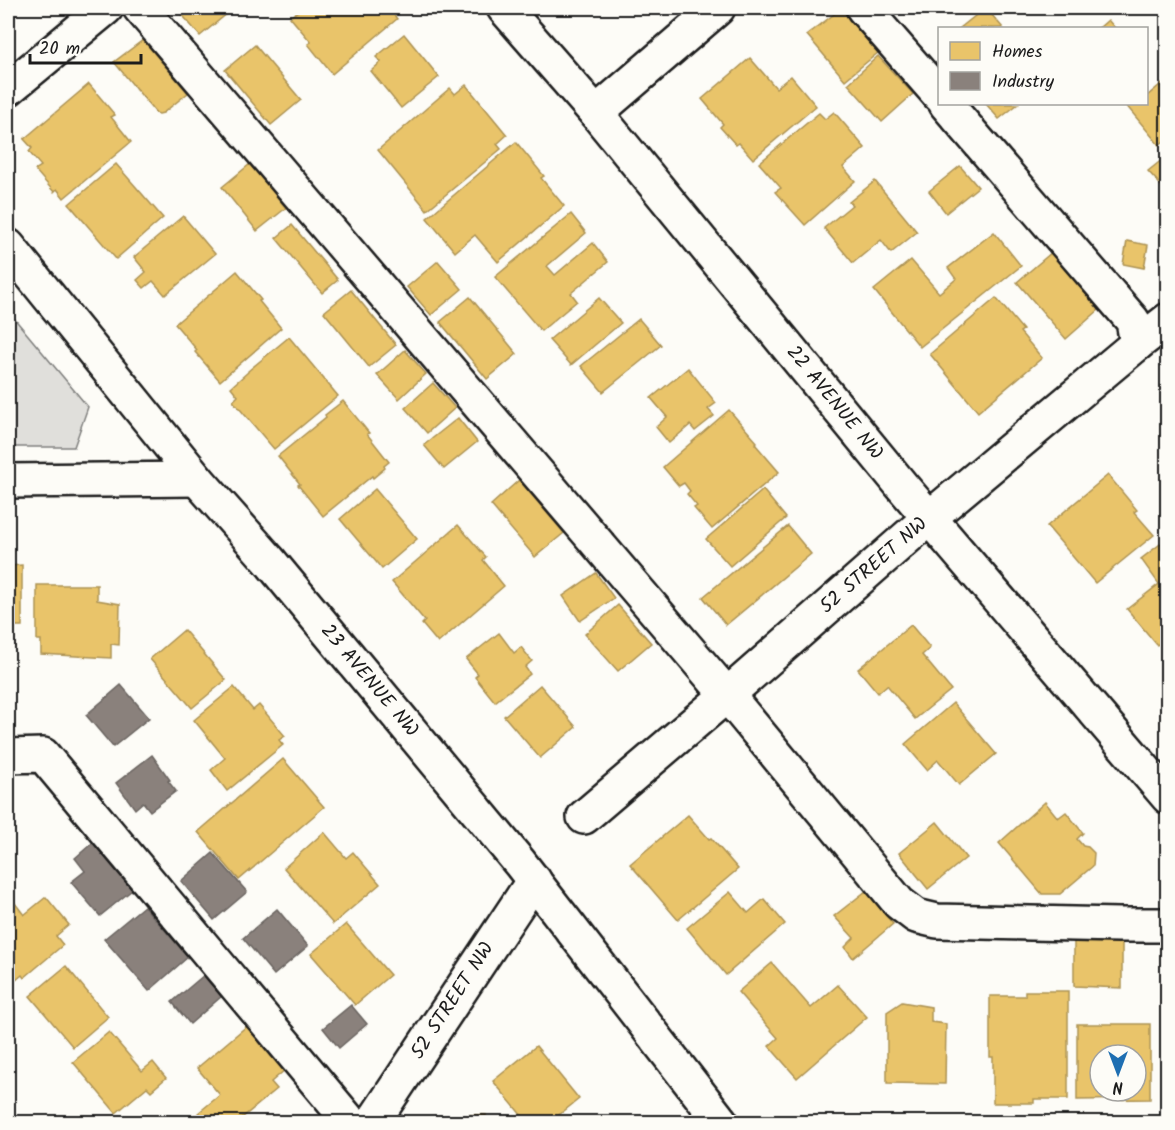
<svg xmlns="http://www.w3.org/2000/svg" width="1175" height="1130" font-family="Kalam,sans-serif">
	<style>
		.green { fill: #e0dfdb; stroke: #7e7e7c; stroke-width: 1.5 }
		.homes { fill: #e9c46a; stroke: #ac9253; stroke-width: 1.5; fill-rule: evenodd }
		.industry { fill: #8a817c; stroke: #69635f; stroke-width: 1.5 }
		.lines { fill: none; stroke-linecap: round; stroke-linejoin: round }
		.minor-casing { stroke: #1c1c1c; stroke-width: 38 }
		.minor { stroke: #fdfcf7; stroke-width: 33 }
		.labels { text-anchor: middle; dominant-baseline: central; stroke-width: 6; stroke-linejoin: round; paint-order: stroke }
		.street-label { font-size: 20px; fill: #1c1c1c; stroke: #fdfcf7 }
	</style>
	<rect width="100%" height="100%" fill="#fdfcf7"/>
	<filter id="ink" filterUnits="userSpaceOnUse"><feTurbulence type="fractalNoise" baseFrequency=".0167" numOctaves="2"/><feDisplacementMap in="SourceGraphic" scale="12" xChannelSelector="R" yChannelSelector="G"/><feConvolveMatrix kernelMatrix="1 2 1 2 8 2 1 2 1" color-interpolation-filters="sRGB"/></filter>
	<g filter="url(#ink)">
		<polygon class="green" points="8,311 88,407 74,447 8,447"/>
		<g class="homes">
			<polygon points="183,8 234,8 200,36 179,11"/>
			<polygon points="302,8 389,8 397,19 332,74 308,44 311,42 290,17"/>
			<polygon points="842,8 879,52 845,80 807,35"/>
			<polygon points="986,8 1003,28 960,28 985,8"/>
			<polygon points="1108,20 1115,28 1098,28 1100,27"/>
			<polygon points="404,34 439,77 401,108 371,71 381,62 376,57"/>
			<polygon points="143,40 188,93 163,113 159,114 156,113 114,62"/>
			<polygon points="255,45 301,100 271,125 225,70"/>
			<polygon points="878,56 913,94 882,122 848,84"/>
			<polygon points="750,58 776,88 791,76 816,106 753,159 739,143 736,145 720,127 723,124 702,99"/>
			<polygon points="1166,80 1168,81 1168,138 1159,145 1125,104 1146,104 1146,94 1148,95"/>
			<polygon points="89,84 115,115 111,117 131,142 64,198 57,189 54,192 35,170 41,166 29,152 32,148 24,139"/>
			<polygon points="466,85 507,135 497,144 501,149 427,210 378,150 450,88 455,94"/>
			<polygon points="986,104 1018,104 999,119"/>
			<polygon points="834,112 865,148 843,167 855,181 805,225 775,192 781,188 759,163 819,113 825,119"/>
			<polygon points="516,142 544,176 541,178 564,206 498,262 475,235 455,252 427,218"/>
			<polygon points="1168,155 1168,193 1148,171"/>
			<polygon points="116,164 163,218 116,259 69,204"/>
			<polygon points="250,164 286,208 257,231 222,187"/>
			<polygon points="960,166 978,187 946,213 929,191"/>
			<polygon points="875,181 917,232 891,253 881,240 853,263 824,228 852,205 849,202"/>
			<polygon points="571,214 586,233 547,266 555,275 593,243 608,262 571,293 577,301 541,331 495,277"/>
			<polygon points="183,216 215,254 165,295 153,281 144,288 137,280 146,272 134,257"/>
			<polygon points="292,225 338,280 322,293 276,238"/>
			<polygon points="994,232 1021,266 920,347 874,290 911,260 939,293 956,279 948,268"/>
			<polygon points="1127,241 1148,245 1144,268 1123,264"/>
			<polygon points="1052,252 1100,309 1066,339 1017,282"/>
			<polygon points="438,261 462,289 431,315 407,287"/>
			<polygon points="237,271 261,300 259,301 281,328 220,381 195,352 197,350 175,324"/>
			<polygon points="351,290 396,345 369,367 324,312"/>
			<polygon points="470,297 517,354 487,379 440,322"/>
			<polygon points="599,298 621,323 571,365 549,340"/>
			<polygon points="996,298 1023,330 1020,332 1042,358 978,412 930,354"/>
			<polygon points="639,319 661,345 603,392 581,366"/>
			<polygon points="289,337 338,396 274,449 233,401 238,396 231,387 248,372 248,371"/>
			<polygon points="405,350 426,374 399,399 377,375"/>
			<polygon points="688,368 716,403 708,409 714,416 695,431 690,425 669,443 656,427 667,417 651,398"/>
			<polygon points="433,383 455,408 427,433 405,408"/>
			<polygon points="343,401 369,433 367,434 389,462 384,466 385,468 373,478 372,476 323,516 298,485 300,484 278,456 326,417 325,415"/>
			<polygon points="729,410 757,442 755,444 779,472 712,529 694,508 697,506 687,494 690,491 684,483 679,486 663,467"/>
			<polygon points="458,418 477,442 444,469 424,445"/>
			<polygon points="1108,475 1137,510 1134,512 1154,535 1095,583 1047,526"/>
			<polygon points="519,480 564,533 535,557 491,505"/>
			<polygon points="375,489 417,539 382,569 340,519"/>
			<polygon points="763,490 786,518 730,566 706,539"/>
			<polygon points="458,525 486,557 483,560 504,586 438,643 422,624 425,621 392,582"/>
			<polygon points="788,526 811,554 726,625 703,597"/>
			<polygon points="1168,538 1168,636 1157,645 1127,609 1159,584 1141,559"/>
			<polygon points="22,565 22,626 8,626 8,566"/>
			<polygon points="596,573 614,598 580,621 563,596"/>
			<polygon points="37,585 97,585 97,600 120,604 119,645 111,644 111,658 41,654 41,640 37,640"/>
			<polygon points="618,605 651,643 618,671 585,634"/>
			<polygon points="911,625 930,648 922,655 951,690 915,719 887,685 878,693 858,669"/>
			<polygon points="184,630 226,680 192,708 150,659"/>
			<polygon points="499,633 514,653 521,647 532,661 525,667 530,674 495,702 475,677 478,674 466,659"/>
			<polygon points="540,685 576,727 540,758 504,716"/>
			<polygon points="234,687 253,710 259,705 285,736 279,740 283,745 227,791 211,770 225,758 194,720"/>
			<polygon points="953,703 996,754 959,785 938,760 927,770 905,744"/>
			<polygon points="283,759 324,807 239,880 198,832"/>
			<polygon points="1045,802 1058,818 1066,812 1083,833 1077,839 1083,846 1088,847 1094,853 1093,866 1060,894 1042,894 999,843"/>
			<polygon points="688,815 709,839 711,838 738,869 678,920 630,864"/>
			<polygon points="937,822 966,858 928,889 899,853"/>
			<polygon points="324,832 346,858 353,852 380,884 333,924 284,868"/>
			<polygon points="866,891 893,924 853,958 845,947 854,938 834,916"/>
			<polygon points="730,892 748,913 764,899 785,924 726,975 687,928"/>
			<polygon points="8,894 24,915 46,897 69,925 56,936 63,945 24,978 22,975 9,986 8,984"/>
			<polygon points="346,924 390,975 355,1005 311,954"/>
			<polygon points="1074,939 1122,939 1122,988 1074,986"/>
			<polygon points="772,963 811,1008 838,985 867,1017 797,1078 769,1046 778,1038 738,992"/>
			<polygon points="66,966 108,1017 73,1047 30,996"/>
			<polygon points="1025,991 1068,991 1068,1099 1034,1099 1034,1103 993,1103 993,1057 990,1057 990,996 1025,996"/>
			<polygon points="902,1002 931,1007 931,1022 946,1024 945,1084 887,1083 887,1012"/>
			<path d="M1077,1024H1150V1099L1077,1100ZM1100,1055H1136V1091H1100Z"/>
			<polygon points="248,1025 286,1069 271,1082 277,1089 237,1122 205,1122 198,1113 220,1095 197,1068"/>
			<polygon points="109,1032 142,1071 153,1062 166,1078 151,1091 147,1087 116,1113 73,1062"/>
			<polygon points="536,1046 579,1099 550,1122 527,1122 493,1081"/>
			<rect x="445" y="1115" width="41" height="7"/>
		</g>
		<g class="industry">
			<polygon points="121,685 149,718 113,747 86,715"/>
			<polygon points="152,755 170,780 168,781 176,791 150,811 143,802 135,809 116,783"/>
			<polygon points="98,838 137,886 100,916 71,882 85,871 75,858"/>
			<polygon points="213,853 247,892 214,920 181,881"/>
			<polygon points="144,906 188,957 149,991 104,939"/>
			<polygon points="277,909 308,946 274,975 243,938"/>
			<polygon points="204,975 222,996 190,1024 172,1002"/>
			<polygon points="351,1005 367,1024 339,1048 323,1028"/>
		</g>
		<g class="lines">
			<g class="minor-casing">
				<g id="minor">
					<polyline points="140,8 727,695 899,903 916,916 937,921 1119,925 1168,925"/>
					<polyline points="504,8 596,113 902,486 1168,797"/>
					<polyline points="863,8 940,96"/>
					<polyline points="8,89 106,8"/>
					<polyline points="946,104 1133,321 1137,344"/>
					<polyline points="596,113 718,8"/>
					<polyline points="8,246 197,479 268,559 520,863 721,1122"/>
					<polyline points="8,481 197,479"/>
					<polyline points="8,756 43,755 350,1122"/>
					<polyline points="584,817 727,695 929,518 1137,344 1168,320"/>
					<polyline points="373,1122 534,880"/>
				</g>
			</g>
			<use href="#minor" class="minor"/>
		</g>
	</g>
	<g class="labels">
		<g class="street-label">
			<text transform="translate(834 403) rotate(51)">22 AVENUE NW</text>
			<text transform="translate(874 566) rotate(-41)">52 STREET NW</text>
			<text transform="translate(369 681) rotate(50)">23 AVENUE NW</text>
			<text transform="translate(453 1001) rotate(-57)">52 STREET NW</text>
		</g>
	</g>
	<rect width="1175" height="1130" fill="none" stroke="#fdfcf7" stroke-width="30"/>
	<rect x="15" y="15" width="1145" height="1100" fill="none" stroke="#1c1c1c" stroke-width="2" filter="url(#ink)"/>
	<rect x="938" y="27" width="210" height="78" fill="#fdfcf7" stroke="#a3a29f" stroke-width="1.5"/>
	<rect x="950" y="42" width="30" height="18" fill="#e9c46a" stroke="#a3a29f" stroke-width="1.5"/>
	<text x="992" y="57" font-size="18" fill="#1c1c1c">Homes</text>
	<rect x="950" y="72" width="30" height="18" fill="#8a817c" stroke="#a3a29f" stroke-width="1.5"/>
	<text x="992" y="87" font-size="18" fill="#1c1c1c">Industry</text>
	<g transform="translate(1118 1073) rotate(180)"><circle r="28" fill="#fdfcf7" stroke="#a3a29f" stroke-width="1.5"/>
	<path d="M0-4.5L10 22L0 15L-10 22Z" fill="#1f6fb2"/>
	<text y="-9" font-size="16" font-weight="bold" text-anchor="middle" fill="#1c1c1c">N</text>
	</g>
	<path d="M30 54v9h111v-9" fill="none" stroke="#1c1c1c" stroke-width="3"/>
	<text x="39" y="54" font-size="18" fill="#1c1c1c" stroke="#fdfcf7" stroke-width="4.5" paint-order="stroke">20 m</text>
</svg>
